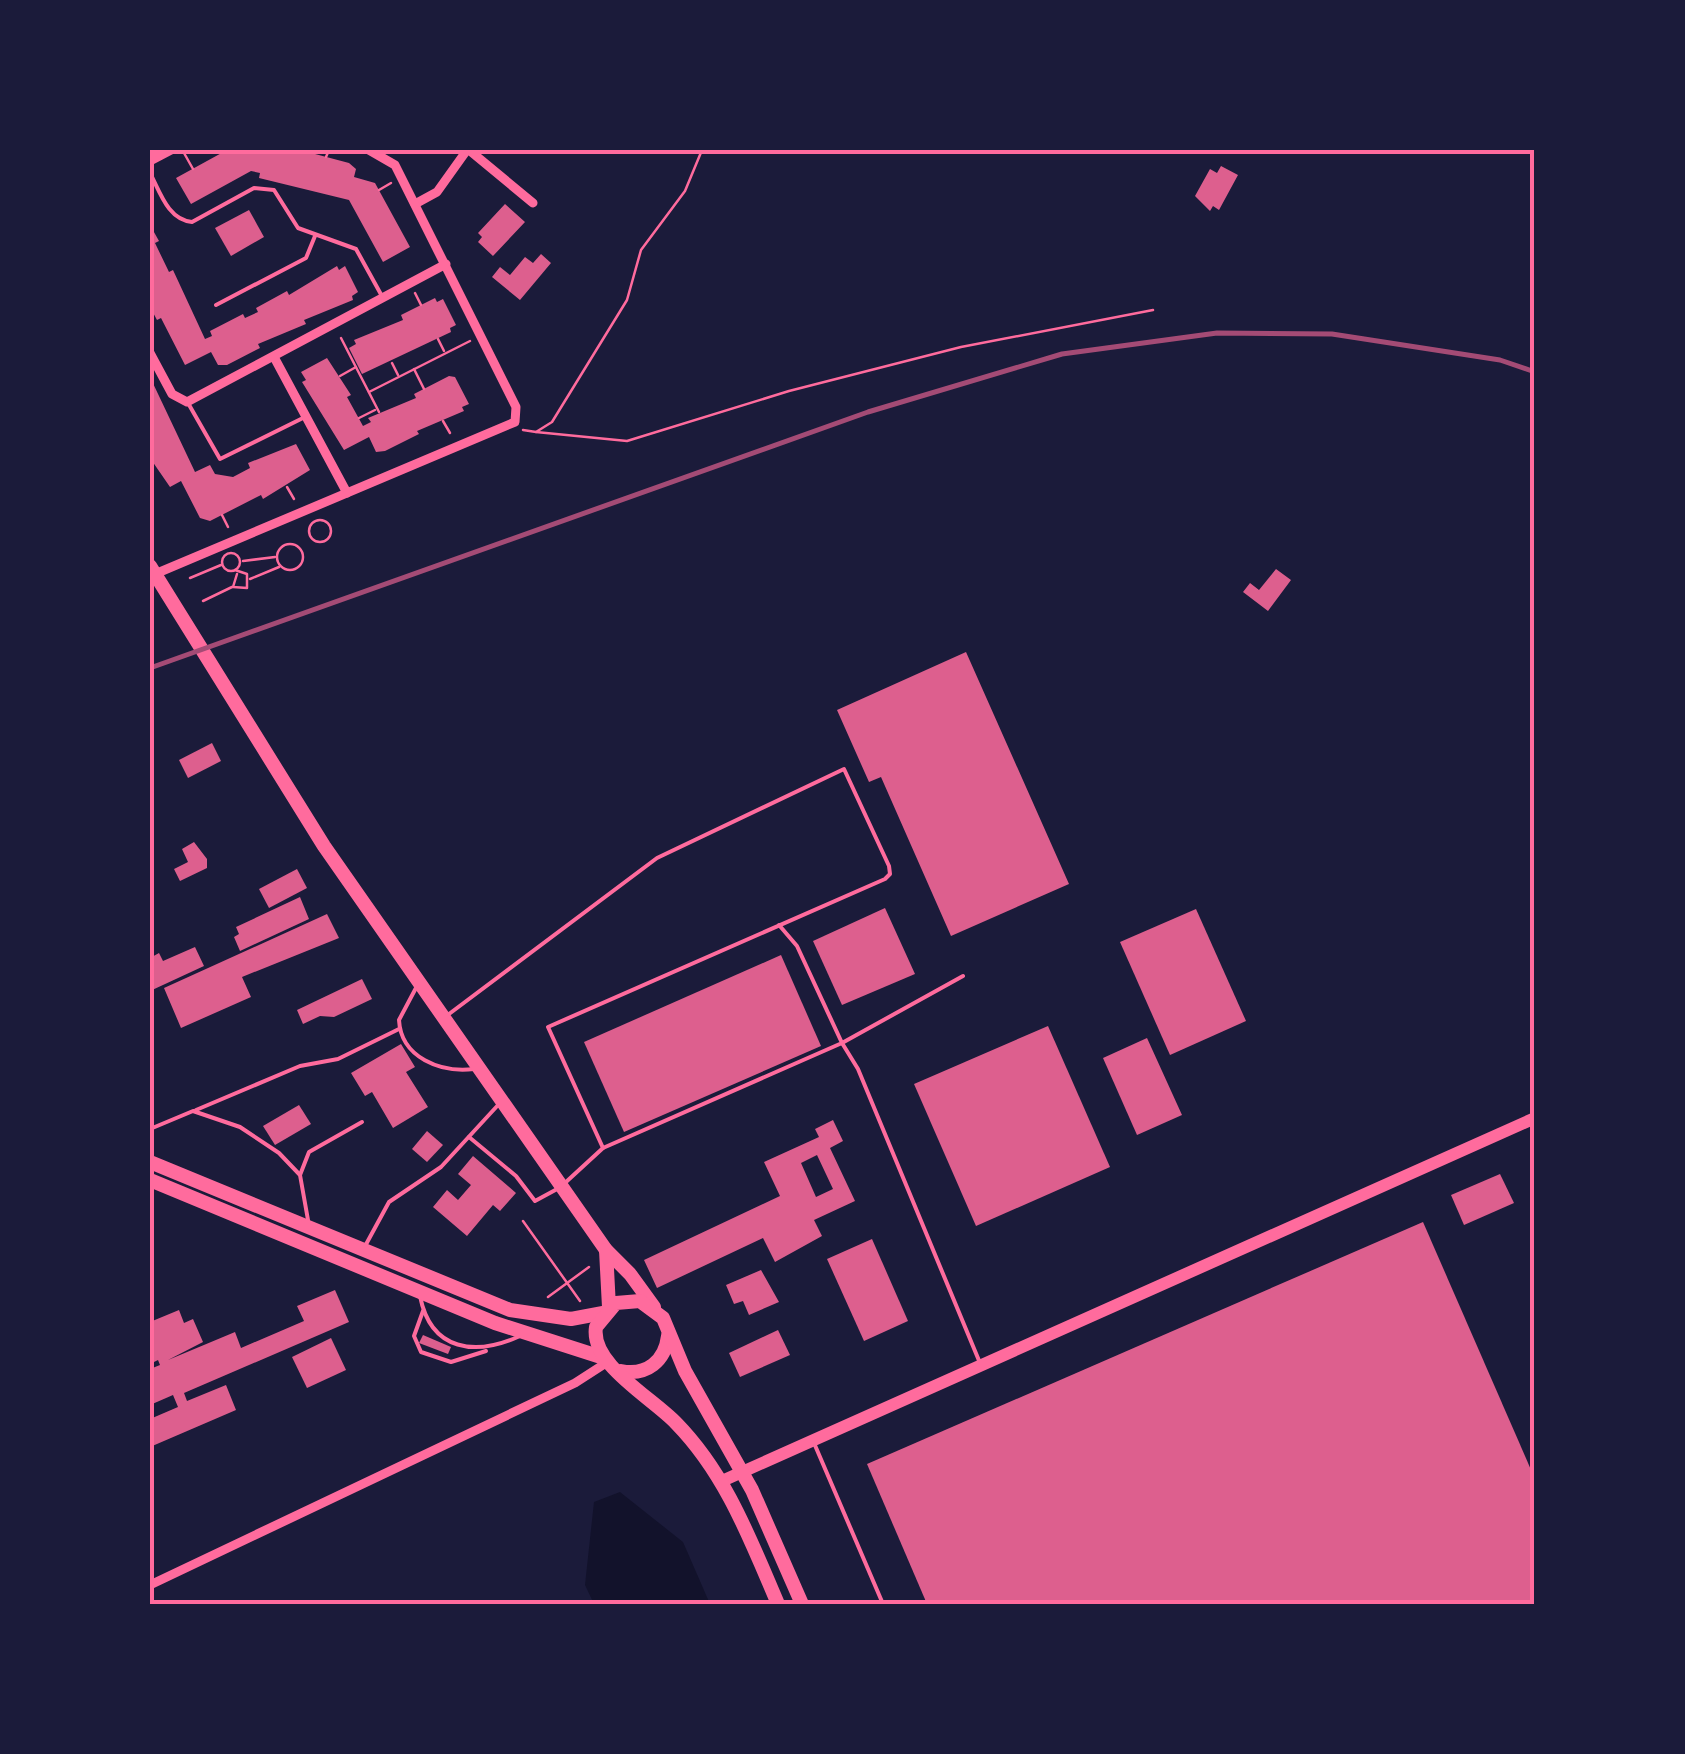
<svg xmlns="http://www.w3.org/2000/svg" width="1685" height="1754" font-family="Montserrat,sans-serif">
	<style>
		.water { fill: #12122b }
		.building { fill: #dd5f8e; fill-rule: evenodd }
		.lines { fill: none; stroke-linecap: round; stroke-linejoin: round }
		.path { stroke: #ff6b9d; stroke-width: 2.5 }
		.service { stroke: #ff6b9d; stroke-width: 4 }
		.minor { stroke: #ff6b9d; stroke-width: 9 }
		.secondary { stroke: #ff6b9d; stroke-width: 12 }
		.primary { stroke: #ff6b9d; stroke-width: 14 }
		.rail { stroke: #a44b75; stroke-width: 5 }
		.neatline { fill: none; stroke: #ff6b9d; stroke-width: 4 }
	</style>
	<rect width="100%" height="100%" fill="#1b1b3a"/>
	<polygon class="water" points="620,1492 683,1542 710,1604 594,1604 585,1585 594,1502"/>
	<g class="building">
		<polygon points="227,150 300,150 349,163 356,169 354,177 375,183 410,247 383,262 349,200 259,178 260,173 251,171 191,204 176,178"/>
		<polygon points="1221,166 1238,175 1219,210 1213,206 1210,211 1195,196 1210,169 1217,173"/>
		<polygon points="505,204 525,222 493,256 478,242 482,237 478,233"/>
		<polygon points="249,210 264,237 231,256 215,228"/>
		<polygon points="150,225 159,241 155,243 169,272 173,270 205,339 212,336 210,331 243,314 245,318 258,312 256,308 287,291 289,295 337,266 339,270 345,266 358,292 352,296 353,300 304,320 306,324 258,344 260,348 227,365 218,365 211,352 185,365 161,318 157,320 150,307"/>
		<polygon points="541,254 551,263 520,300 492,277 500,267 510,275 525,257 533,263"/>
		<polygon points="435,298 437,302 443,299 456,325 450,328 451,332 362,374 349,348 356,344 354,340 403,320 401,315"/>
		<polygon points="327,358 351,395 347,397 363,426 371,422 368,418 416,398 414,394 449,376 455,377 469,404 462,407 464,411 417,431 419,434 385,451 376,452 369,437 344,450 302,382 306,380 301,372"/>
		<polygon points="150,377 195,472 210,465 215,474 233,477 250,468 248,463 296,444 310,470 263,499 261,495 210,521 200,518 181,481 170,487 150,458"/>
		<polygon points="1276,569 1291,580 1268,611 1243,592 1250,583 1259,590"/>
		<polygon points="966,652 1069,884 951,936 881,777 869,782 837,710"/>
		<polygon points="212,743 221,761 188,778 179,760"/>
		<polygon points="194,842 207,859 207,868 180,881 174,869 188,862 182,849"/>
		<polygon points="297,869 307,888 269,908 259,889"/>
		<polygon points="300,897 309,919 240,951 234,937 239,934 236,927"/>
		<polygon points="885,908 915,974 842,1005 813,941"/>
		<polygon points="1196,909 1246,1021 1170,1055 1120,942"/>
		<polygon points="327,914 339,938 242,977 251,997 181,1028 164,988"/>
		<polygon points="195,947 204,966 150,991 150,958 159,953 163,961"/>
		<polygon points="781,955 821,1046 624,1132 584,1042"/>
		<polygon points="362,979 372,999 334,1017 320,1016 303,1024 297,1010"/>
		<polygon points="1048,1026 1110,1167 976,1226 914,1084"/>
		<polygon points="1147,1038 1182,1115 1137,1135 1103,1058"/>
		<polygon points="401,1044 415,1067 406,1072 428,1107 393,1128 372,1092 365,1096 351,1073"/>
		<polygon points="299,1105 311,1124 275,1145 263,1126"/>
		<path d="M833,1120L843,1141L830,1148L855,1201L814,1220L822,1236L775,1262L763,1238L657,1288L644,1260L780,1196L764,1162L819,1137L815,1129ZM817,1155L833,1189L816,1197L801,1163Z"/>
		<polygon points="427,1131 443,1145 427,1162 412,1149"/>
		<polygon points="473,1156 516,1193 500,1211 493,1205 467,1236 433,1207 447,1190 458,1200 471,1185 458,1174"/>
		<polygon points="1500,1174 1514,1203 1464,1225 1451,1195"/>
		<polygon points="1423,1222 1535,1479 1535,1604 927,1604 867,1464"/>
		<polygon points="872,1239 908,1321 864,1341 827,1259"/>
		<polygon points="761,1270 779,1302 749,1315 743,1301 734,1304 726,1285"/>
		<polygon points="335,1290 349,1322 184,1393 187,1401 226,1385 236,1410 150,1447 150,1419 178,1407 173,1395 150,1405 150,1369 160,1365 158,1360 150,1364 150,1322 179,1310 184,1323 193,1319 203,1342 168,1360 235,1332 241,1348 304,1321 297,1306"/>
		<polygon points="778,1330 790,1355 740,1377 729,1353"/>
		<polygon points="423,1335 451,1347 448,1354 419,1343"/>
		<polygon points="331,1338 346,1370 307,1388 292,1357"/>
	</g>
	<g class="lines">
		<g class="path">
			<polyline points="184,153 193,169"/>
			<polyline points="326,157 329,150"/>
			<polyline points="379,190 391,183"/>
			<polyline points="415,293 421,305"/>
			<polyline points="341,338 379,412"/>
			<polyline points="438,339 444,351"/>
			<polyline points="392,363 398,375"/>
			<polyline points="414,369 424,389"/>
			<polyline points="340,376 356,367"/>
			<polyline points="369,392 470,341"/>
			<polyline points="359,418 375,410"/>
			<polyline points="443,421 450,433"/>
			<polyline points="523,430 536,432 552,422 627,300 641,250 685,191 702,150"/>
			<polyline points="536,432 627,441 789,391 961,347 1153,310"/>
			<polyline points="150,461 151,460"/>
			<polyline points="287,487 294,499"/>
			<polyline points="222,515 228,527"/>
			<circle cx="320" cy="531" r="11"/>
			<circle cx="290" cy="557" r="13"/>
			<circle cx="231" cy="562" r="9"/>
			<polyline points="243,561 275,557"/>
			<polyline points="235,570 247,574 247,588 233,587 237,574"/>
			<polyline points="190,578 221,565"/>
			<polyline points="250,579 279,567"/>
			<polyline points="203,601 232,587"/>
			<polyline points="523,1221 580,1301"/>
			<polyline points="548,1297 589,1267"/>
		</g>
		<g class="service">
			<path d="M150,173C160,192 168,220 192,222L254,188L274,190L298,228L356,249L383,298"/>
			<polyline points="216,305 306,258 315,236"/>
			<polyline points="188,403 220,459 305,417"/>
			<polyline points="963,976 842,1043 858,1069 980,1363"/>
			<path d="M417,986L399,1020C401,1058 441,1073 474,1069"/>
			<polyline points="449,1014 657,858 844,769 889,866 890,874 885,879 548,1027 603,1148"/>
			<polyline points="196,1110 300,1066 338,1059 399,1029"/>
			<polyline points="150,1129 193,1111 240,1127 279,1153 300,1175 308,1220"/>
			<polyline points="469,1137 516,1176 535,1201 559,1188"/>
			<polyline points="300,1175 309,1152 362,1122"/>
			<polyline points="566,1182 603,1148 842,1043 797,946 779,925"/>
			<polyline points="364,1248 389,1202 441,1167 499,1104"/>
			<path d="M420,1296C431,1352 476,1356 520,1336"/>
			<polyline points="423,1311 414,1336 421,1352 451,1362 486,1351"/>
			<polyline points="814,1443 883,1604"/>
		</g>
		<g class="minor">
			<polyline points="469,150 533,203"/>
			<polyline points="150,161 171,150"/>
			<polyline points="415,204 437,192 467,150"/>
			<polyline points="150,353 172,394 187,402 446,264"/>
			<polyline points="274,357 347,493"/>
			<polyline points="155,574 515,422 516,407 395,165 369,150"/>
			<polyline points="150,1585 575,1383 606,1363"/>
		</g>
		<polyline class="secondary" points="722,1481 1535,1118"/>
		<g class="primary">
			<polyline points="150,566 324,846 606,1250 630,1274 654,1307"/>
			<polyline points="150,1162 510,1310 571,1319 603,1313"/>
			<polyline points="150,1180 495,1323 601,1357"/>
			<polyline points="606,1250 609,1307"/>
			<path d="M621,1371C647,1376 665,1361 668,1336"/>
			<path d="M778,1604C750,1539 726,1474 676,1423C651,1397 590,1364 596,1327L616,1303L640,1301L663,1318L685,1371L752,1490L802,1604"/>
		</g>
		<polyline class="rail" points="150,668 868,412 1062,354 1217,333 1332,334 1500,360 1535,372"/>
	</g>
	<rect width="1685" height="1754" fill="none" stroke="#1b1b3a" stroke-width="305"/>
	<rect x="152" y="152" width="1380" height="1450" class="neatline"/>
</svg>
